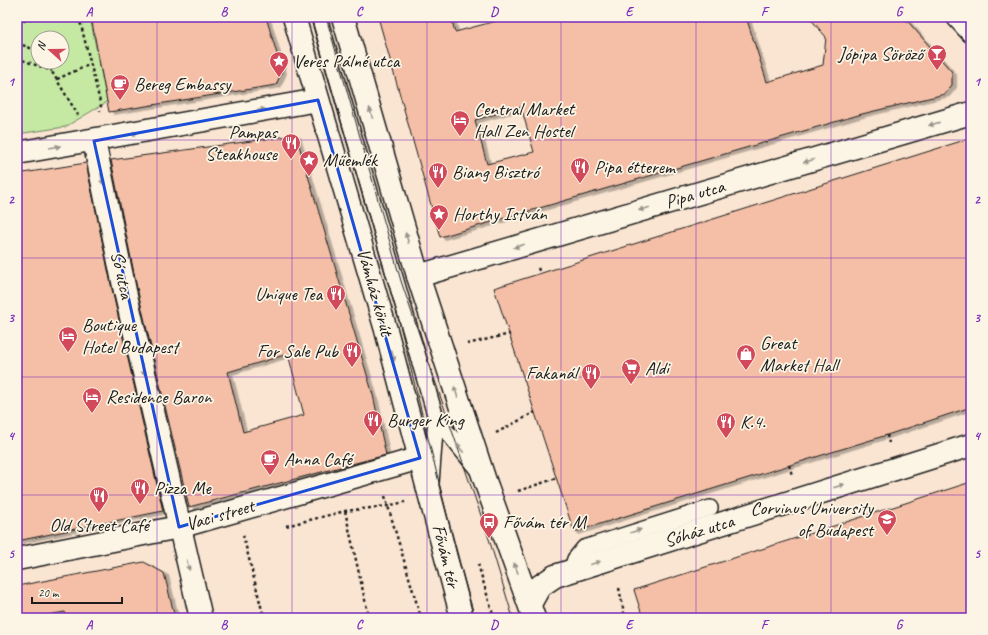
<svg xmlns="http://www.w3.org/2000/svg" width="988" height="635" font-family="Caveat,sans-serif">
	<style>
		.green { fill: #c5e9a3; stroke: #708260; fill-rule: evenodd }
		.building { fill: #f4bfa6; stroke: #1c1c1c; fill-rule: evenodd; filter: url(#shadow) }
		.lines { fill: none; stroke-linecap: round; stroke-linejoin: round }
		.lane-casing { stroke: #1c1c1c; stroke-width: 18 }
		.street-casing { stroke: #1c1c1c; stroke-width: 25 }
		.secondary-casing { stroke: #1c1c1c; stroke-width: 25 }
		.path { stroke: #1c1c1c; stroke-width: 2.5; stroke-dasharray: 3 3; stroke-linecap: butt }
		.lane { stroke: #fcf5e5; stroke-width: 15 }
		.street { stroke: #fcf5e5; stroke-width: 22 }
		.secondary { stroke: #fcf5e5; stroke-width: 22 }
		.tram { stroke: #1c1c1c; stroke-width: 1 }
		.oneway { fill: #97938b }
		.marked { fill: none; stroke: #1d4ed8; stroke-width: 3; stroke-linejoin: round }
		.grid { fill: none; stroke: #7b2cbf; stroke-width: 1; stroke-opacity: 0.55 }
		.labels { text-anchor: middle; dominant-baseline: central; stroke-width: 3.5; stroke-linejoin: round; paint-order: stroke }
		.poi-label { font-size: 19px; fill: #1c1c1c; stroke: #fcf5e5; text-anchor: start }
		.street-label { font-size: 19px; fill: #1c1c1c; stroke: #fcf5e5 }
		.neatline { fill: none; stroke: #7b2cbf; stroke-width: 1.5 }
		.grid-label { font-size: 13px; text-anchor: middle; font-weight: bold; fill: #7b2cbf }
	</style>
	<defs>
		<filter id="shadow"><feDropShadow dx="4.5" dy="2.5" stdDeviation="0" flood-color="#0004"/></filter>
	</defs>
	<rect width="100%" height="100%" fill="#fae5d2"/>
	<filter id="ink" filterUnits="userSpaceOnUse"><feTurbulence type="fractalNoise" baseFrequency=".025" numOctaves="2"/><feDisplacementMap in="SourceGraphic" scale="8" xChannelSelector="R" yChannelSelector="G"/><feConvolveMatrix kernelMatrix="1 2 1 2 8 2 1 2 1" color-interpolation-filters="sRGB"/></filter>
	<g filter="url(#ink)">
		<path class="green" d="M17,17H90L107,102L65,127L17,134ZM38,38H62V62H38Z"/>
		<g class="building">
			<polygon points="91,17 266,17 282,71 276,85 109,112"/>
			<path d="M378,17H451L455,32L511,17H746L767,82L823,65L826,37L809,17H904L952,72V85L945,94L862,114L440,237ZM521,107L534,152L487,164L475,120Z"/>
			<path d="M296,135L373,395L386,455L189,507L137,288L111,160ZM288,354L304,415L243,432L228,372Z"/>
			<polygon points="971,138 971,407 887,435 574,532 494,288"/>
			<polygon points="86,163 113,294 163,511 17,541 17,174"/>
			<polygon points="971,482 971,618 643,618 634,590"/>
			<polygon points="144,562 164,573 175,618 67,618 65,612 29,618 17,618 17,586"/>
		</g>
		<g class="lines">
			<g class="lane-casing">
				<g id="lane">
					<polyline points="319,17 436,418 431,483"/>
					<polyline points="436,418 477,469"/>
					<polyline points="571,571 575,559 584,548 710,508"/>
				</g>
			</g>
			<g class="street-casing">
				<g id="street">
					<polyline points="958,17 971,31"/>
					<polyline points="94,141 125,291 201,618"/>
					<polyline points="17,153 318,100"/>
					<polyline points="418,276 971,113"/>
					<polyline points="17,559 179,527 420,458"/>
					<polyline points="530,604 540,586 555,576 971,445"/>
				</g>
			</g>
			<g class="secondary-casing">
				<g id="secondary">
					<polyline points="294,17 386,330 462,618"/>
					<polyline points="343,17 418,276 484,478 534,618"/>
				</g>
			</g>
			<g class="path">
				<polyline points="79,17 101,106 100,111"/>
				<polyline points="17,22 33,19 34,17"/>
				<polyline points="17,43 38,51"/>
				<polyline points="17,58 52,71"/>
				<polyline points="46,62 78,115"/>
				<polyline points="57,79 91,64"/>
				<polyline points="538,268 540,273"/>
				<polyline points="467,344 510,334"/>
				<polyline points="496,433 535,412"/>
				<polyline points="887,435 889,443"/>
				<polyline points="789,465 792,475"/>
				<polyline points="518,491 557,478"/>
				<polyline points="385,496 421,618"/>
				<polyline points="345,511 369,618"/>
				<polyline points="286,526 345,511 387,506 405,502"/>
				<polyline points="243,535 264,618"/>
				<polyline points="478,564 494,618"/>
				<polyline points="619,588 625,618"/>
			</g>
			<use href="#lane" class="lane"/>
			<use href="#street" class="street"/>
			<use href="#secondary" class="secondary"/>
			<g class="tram">
				<polyline points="311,17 397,313 457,555 475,618"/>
				<polyline points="326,17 401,281 489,539 513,618"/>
			</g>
		</g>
		<defs><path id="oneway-solid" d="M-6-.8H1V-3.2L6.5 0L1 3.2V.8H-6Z"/></defs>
		<g class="oneway">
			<use href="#oneway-solid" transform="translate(260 110) rotate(-10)"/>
			<use href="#oneway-solid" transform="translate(371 113) rotate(-106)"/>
			<use href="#oneway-solid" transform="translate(934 124) rotate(164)"/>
			<use href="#oneway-solid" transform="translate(132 134) rotate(-10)"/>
			<use href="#oneway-solid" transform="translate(329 137) rotate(73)"/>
			<use href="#oneway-solid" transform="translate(55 147) rotate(-10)"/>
			<use href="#oneway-solid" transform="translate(809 161) rotate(164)"/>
			<use href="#oneway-solid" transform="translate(102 179) rotate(78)"/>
			<use href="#oneway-solid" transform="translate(644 209) rotate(164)"/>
			<use href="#oneway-solid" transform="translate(407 238) rotate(-106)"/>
			<use href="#oneway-solid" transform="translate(519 246) rotate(163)"/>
			<use href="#oneway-solid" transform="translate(393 356) rotate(75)"/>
			<use href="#oneway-solid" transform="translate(143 370) rotate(77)"/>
			<use href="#oneway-solid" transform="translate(456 392) rotate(-108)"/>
			<use href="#oneway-solid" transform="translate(460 448) rotate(-129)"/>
			<use href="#oneway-solid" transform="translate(839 486) rotate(-18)"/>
			<use href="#oneway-solid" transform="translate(636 531) rotate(-18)"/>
			<use href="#oneway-solid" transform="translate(595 563) rotate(-17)"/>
			<use href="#oneway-solid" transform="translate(188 565) rotate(76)"/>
			<use href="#oneway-solid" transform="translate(516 568) rotate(-110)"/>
		</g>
	</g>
	<path class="marked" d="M318,100L420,458L179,527L94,141Z"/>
	<path class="grid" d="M157,17V618M292,17V618M427,17V618M561,17V618M696,17V618M831,17V618M17,140H971M17,258H971M17,377H971M17,495H971"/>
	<defs>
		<g id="bar-pin" transform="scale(1)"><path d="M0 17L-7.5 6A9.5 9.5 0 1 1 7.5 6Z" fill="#d1495b" stroke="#fcf5e5"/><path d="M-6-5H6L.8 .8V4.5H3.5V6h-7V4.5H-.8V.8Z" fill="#fff"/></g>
		<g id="sight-pin" transform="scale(1)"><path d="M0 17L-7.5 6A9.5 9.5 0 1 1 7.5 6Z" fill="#d1495b" stroke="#fcf5e5"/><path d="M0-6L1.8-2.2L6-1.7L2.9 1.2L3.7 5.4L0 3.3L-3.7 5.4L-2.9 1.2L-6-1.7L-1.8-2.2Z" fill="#fff"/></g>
		<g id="cafe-pin" transform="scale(1)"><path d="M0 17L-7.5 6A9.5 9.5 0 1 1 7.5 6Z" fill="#d1495b" stroke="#fcf5e5"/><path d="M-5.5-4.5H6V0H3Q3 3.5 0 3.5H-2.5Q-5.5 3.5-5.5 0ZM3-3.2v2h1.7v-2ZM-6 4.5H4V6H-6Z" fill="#fff"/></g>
		<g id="hotel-pin" transform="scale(1)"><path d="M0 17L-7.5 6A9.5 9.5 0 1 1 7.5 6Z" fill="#d1495b" stroke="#fcf5e5"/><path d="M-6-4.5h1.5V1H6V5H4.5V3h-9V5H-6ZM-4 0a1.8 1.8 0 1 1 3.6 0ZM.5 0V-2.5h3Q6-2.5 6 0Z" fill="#fff"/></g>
		<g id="restaurant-pin" transform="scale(1)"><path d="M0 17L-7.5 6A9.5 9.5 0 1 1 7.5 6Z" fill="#d1495b" stroke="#fcf5e5"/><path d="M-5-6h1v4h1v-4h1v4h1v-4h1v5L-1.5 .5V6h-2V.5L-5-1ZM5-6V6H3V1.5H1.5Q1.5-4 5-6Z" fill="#fff"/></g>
		<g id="shop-pin" transform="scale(1)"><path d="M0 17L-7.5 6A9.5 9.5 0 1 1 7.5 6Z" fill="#d1495b" stroke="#fcf5e5"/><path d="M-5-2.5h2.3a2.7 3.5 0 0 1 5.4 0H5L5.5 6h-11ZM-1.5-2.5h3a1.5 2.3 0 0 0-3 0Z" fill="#fff"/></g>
		<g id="supermarket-pin" transform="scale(1)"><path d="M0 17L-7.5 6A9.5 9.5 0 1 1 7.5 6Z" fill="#d1495b" stroke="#fcf5e5"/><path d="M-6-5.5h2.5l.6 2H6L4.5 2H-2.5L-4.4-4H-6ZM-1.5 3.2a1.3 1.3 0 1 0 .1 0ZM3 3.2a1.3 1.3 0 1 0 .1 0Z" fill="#fff"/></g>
		<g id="university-pin" transform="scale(1)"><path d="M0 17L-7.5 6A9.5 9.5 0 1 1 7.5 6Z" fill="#d1495b" stroke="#fcf5e5"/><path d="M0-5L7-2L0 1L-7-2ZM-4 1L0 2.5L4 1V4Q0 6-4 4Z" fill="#fff"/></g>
		<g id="bus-pin" transform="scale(1)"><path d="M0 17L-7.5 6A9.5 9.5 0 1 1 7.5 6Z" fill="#d1495b" stroke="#fcf5e5"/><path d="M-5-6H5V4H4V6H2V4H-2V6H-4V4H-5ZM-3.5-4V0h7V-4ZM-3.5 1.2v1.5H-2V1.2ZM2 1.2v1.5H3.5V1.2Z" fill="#fff"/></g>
	</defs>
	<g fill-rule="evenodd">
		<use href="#bar-pin" x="937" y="54"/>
		<use href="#sight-pin" x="279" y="61"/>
		<use href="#cafe-pin" x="120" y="84"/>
		<use href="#hotel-pin" x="460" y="120"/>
		<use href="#restaurant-pin" x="291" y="143"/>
		<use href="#sight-pin" x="309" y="160"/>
		<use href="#restaurant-pin" x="580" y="167"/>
		<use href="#restaurant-pin" x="438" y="172"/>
		<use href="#sight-pin" x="439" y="214"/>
		<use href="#restaurant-pin" x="336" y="294"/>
		<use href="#hotel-pin" x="68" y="336"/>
		<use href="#restaurant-pin" x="352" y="351"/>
		<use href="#shop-pin" x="746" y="354"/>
		<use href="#supermarket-pin" x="631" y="368"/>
		<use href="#restaurant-pin" x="591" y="373"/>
		<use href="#hotel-pin" x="92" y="397"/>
		<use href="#restaurant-pin" x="373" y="420"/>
		<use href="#restaurant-pin" x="726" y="422"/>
		<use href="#cafe-pin" x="270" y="459"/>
		<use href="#restaurant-pin" x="140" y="488"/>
		<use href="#restaurant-pin" x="99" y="496"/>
		<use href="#university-pin" x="887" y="519"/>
		<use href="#bus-pin" x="489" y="522"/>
	</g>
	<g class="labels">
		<g class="poi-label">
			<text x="923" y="54" text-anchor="end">Jópipa Söröző</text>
			<text x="293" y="61">Veres Pálné utca</text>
			<text x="134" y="84">Bereg Embassy</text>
			<text x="474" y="109">Central Market<tspan x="474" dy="22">Hall Zen Hostel</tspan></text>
			<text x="277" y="132" text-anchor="end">Pampas<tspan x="277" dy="22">Steakhouse</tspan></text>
			<text x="323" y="160">Műemlék</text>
			<text x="594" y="167">Pipa étterem</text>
			<text x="452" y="172">Biang Bisztró</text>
			<text x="453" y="214">Horthy István</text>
			<text x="322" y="294" text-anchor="end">Unique Tea</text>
			<text x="82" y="325">Boutique<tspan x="82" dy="22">Hotel Budapest</tspan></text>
			<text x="760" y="343">Great<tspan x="760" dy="22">Market Hall</tspan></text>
			<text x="338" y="351" text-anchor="end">For Sale Pub</text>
			<text x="645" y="368">Aldi</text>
			<text x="577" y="373" text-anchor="end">Fakanál</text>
			<text x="106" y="397">Residence Baron</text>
			<text x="387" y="420">Burger King</text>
			<text x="740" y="422">K.4.</text>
			<text x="284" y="459">Anna Café</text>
			<text x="154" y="488">Pizza Me</text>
			<text x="873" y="508" text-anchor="end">Corvinus University<tspan x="873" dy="22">of Budapest</tspan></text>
			<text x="503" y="522">Fővám tér M</text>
			<text x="99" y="525" text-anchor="middle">Old Street Café</text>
		</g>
		<g class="street-label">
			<text transform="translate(695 194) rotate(-16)">Pipa utca</text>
			<text transform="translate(122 275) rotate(78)">Só utca</text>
			<text transform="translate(375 292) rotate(74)">Vámház körút</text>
			<text transform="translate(220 515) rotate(-16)">Vaci street</text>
			<text transform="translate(699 531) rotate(-17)">Sóház utca</text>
			<text transform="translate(446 556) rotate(76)">Fővám tér</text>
		</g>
	</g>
	<rect width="988" height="635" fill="none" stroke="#fcf5e5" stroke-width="44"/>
	<g transform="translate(50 50) rotate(291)"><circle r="19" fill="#fcf5e5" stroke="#a29e95"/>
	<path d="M0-3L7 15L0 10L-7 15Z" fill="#d1495b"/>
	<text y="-6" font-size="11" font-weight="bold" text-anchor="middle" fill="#1c1c1c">N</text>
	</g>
	<path d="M32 597v6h90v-6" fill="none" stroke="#1c1c1c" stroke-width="2"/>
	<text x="38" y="597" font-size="12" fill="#1c1c1c" stroke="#fcf5e5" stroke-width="3" paint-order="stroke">20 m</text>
	<rect x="22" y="22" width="944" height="591" class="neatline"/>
	<g class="grid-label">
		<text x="89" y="16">A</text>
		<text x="224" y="16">B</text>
		<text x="359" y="16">C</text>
		<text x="494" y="16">D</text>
		<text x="629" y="16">E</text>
		<text x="764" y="16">F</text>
		<text x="899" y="16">G</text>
		<text x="11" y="86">1</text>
		<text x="977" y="86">1</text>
		<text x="11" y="204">2</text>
		<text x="977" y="204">2</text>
		<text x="11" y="322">3</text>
		<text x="977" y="322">3</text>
		<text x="11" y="440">4</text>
		<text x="977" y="440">4</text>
		<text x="11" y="558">5</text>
		<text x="977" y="558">5</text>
		<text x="89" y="629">A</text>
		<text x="224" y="629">B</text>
		<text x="359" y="629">C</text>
		<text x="494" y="629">D</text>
		<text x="629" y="629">E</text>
		<text x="764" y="629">F</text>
		<text x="899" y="629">G</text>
	</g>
</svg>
